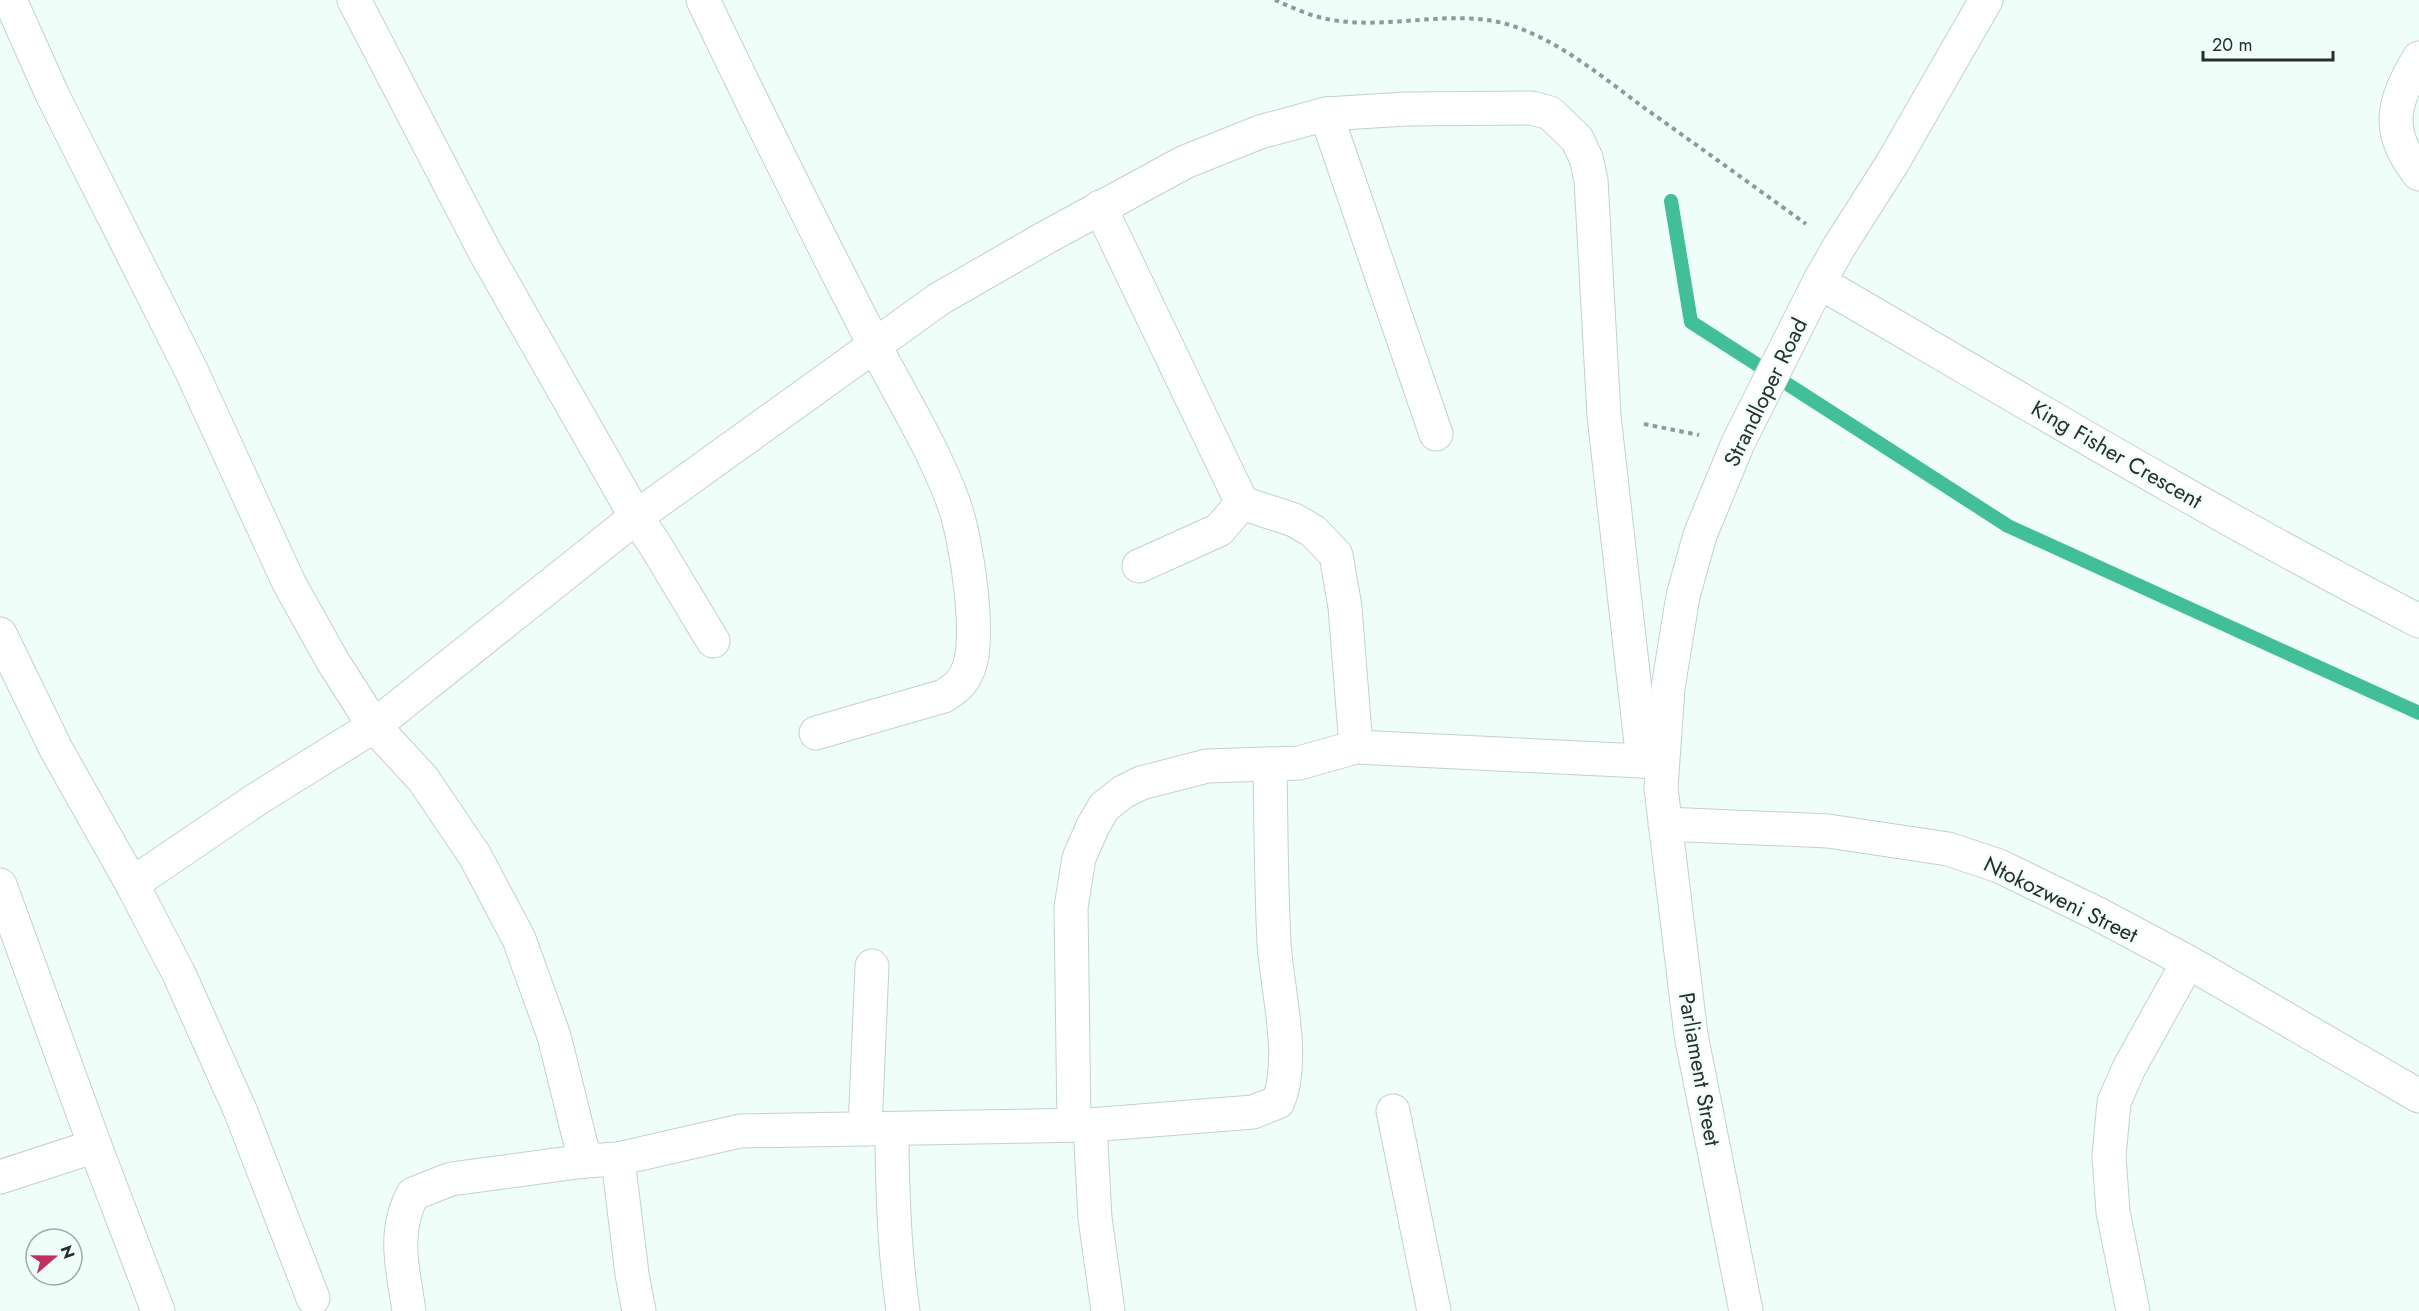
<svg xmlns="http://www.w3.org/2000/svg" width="2419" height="1311" font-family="Jost,sans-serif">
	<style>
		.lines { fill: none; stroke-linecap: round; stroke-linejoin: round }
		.stream { stroke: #42be99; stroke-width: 14 }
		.street-casing { stroke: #c3d1cb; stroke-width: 35 }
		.path { stroke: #8f9a96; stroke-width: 4; stroke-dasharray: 4.5 4.5; stroke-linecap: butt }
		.street { stroke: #fff; stroke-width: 33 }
		.labels { text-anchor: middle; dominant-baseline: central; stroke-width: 4.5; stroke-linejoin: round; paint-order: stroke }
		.street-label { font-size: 22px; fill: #292e2c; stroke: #effef8 }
	</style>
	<rect width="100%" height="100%" fill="#effef8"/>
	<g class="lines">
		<polyline class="stream" points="1671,201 1691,322 2008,526 2419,713"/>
		<g class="street-casing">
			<g id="street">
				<polyline points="10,0 52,94 191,370 289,583 332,660 374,726 423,779 475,856 519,939 554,1036 585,1161"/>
				<polyline points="354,0 485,252 636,517 654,543 713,641"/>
				<path d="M703,0C758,116 816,231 875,346C902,398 934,449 954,504C966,537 982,639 968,670C963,683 956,688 944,696L816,733"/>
				<path d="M2419,58C2393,102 2384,131 2419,174"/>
				<polyline points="1326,114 1436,434"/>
				<polyline points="1100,207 1242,503 1294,520 1313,531 1336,555 1345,607 1356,747"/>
				<path d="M1819,282C2017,397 2215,516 2419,621"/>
				<polyline points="1139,566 1219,530 1242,503"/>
				<polyline points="0,634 56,749 132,884 179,974 240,1110 313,1298"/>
				<polyline points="1665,824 1828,831 1948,849 1999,866 2098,914 2188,962 2419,1096"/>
				<polyline points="132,884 257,799 374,726 636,517 939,299 1045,238 1185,162 1260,132 1326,114 1406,109 1532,108 1550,113 1577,139 1586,158 1591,180 1604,416 1643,761"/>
				<polyline points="0,885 95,1146 158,1311"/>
				<polyline points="1393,1111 1434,1311"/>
				<polyline points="1074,1125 1071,907 1079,858 1093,826 1104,807 1123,792 1141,783 1207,766 1299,763 1356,747 1661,762"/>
				<polyline points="1090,1125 1095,1218 1108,1311"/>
				<polyline points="865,1129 872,966"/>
				<path d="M892,1129C892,1190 894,1250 903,1311"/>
				<polyline points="618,1159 632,1274 639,1311"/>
				<polyline points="0,1177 95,1146"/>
				<path d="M409,1311C403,1269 392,1233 413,1194L451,1179L585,1161L618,1159L740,1131L1090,1125L1253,1112L1278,1102C1296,1059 1277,990 1274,943C1271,884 1271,824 1270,764"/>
				<polyline points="1746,1311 1691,1035 1661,788 1668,688 1683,596 1700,535 1738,443 1819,282 1839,247 1893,162 1986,0"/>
				<polyline points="2133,1311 2113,1212 2109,1156 2114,1102 2129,1068 2188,962"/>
			</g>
		</g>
		<g class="path">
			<path d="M1275,0C1295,9 1317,19 1340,21C1394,28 1449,10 1503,23C1555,37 1601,76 1643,107C1698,146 1752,185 1806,224"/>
			<polyline points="1644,424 1699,435"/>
		</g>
		<use href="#street" class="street"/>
	</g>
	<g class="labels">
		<g class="street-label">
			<text transform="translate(1765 392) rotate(-64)">Strandloper Road</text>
			<text transform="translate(2117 454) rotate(30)">King Fisher Crescent</text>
			<text transform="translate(2061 899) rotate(26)">Ntokozweni Street</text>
			<text transform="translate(1700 1069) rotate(80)">Parliament Street</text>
		</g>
	</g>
	<g transform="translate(54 1257) rotate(70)"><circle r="28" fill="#effef8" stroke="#a0aba6" stroke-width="1.5"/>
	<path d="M0-4.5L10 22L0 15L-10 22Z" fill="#bf315f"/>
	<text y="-9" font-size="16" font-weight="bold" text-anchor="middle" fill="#292e2c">N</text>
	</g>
	<path d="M2203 51v9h130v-9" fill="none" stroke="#292e2c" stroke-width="3"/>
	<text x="2212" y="51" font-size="18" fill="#292e2c" stroke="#effef8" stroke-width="4.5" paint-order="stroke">20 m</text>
</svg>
